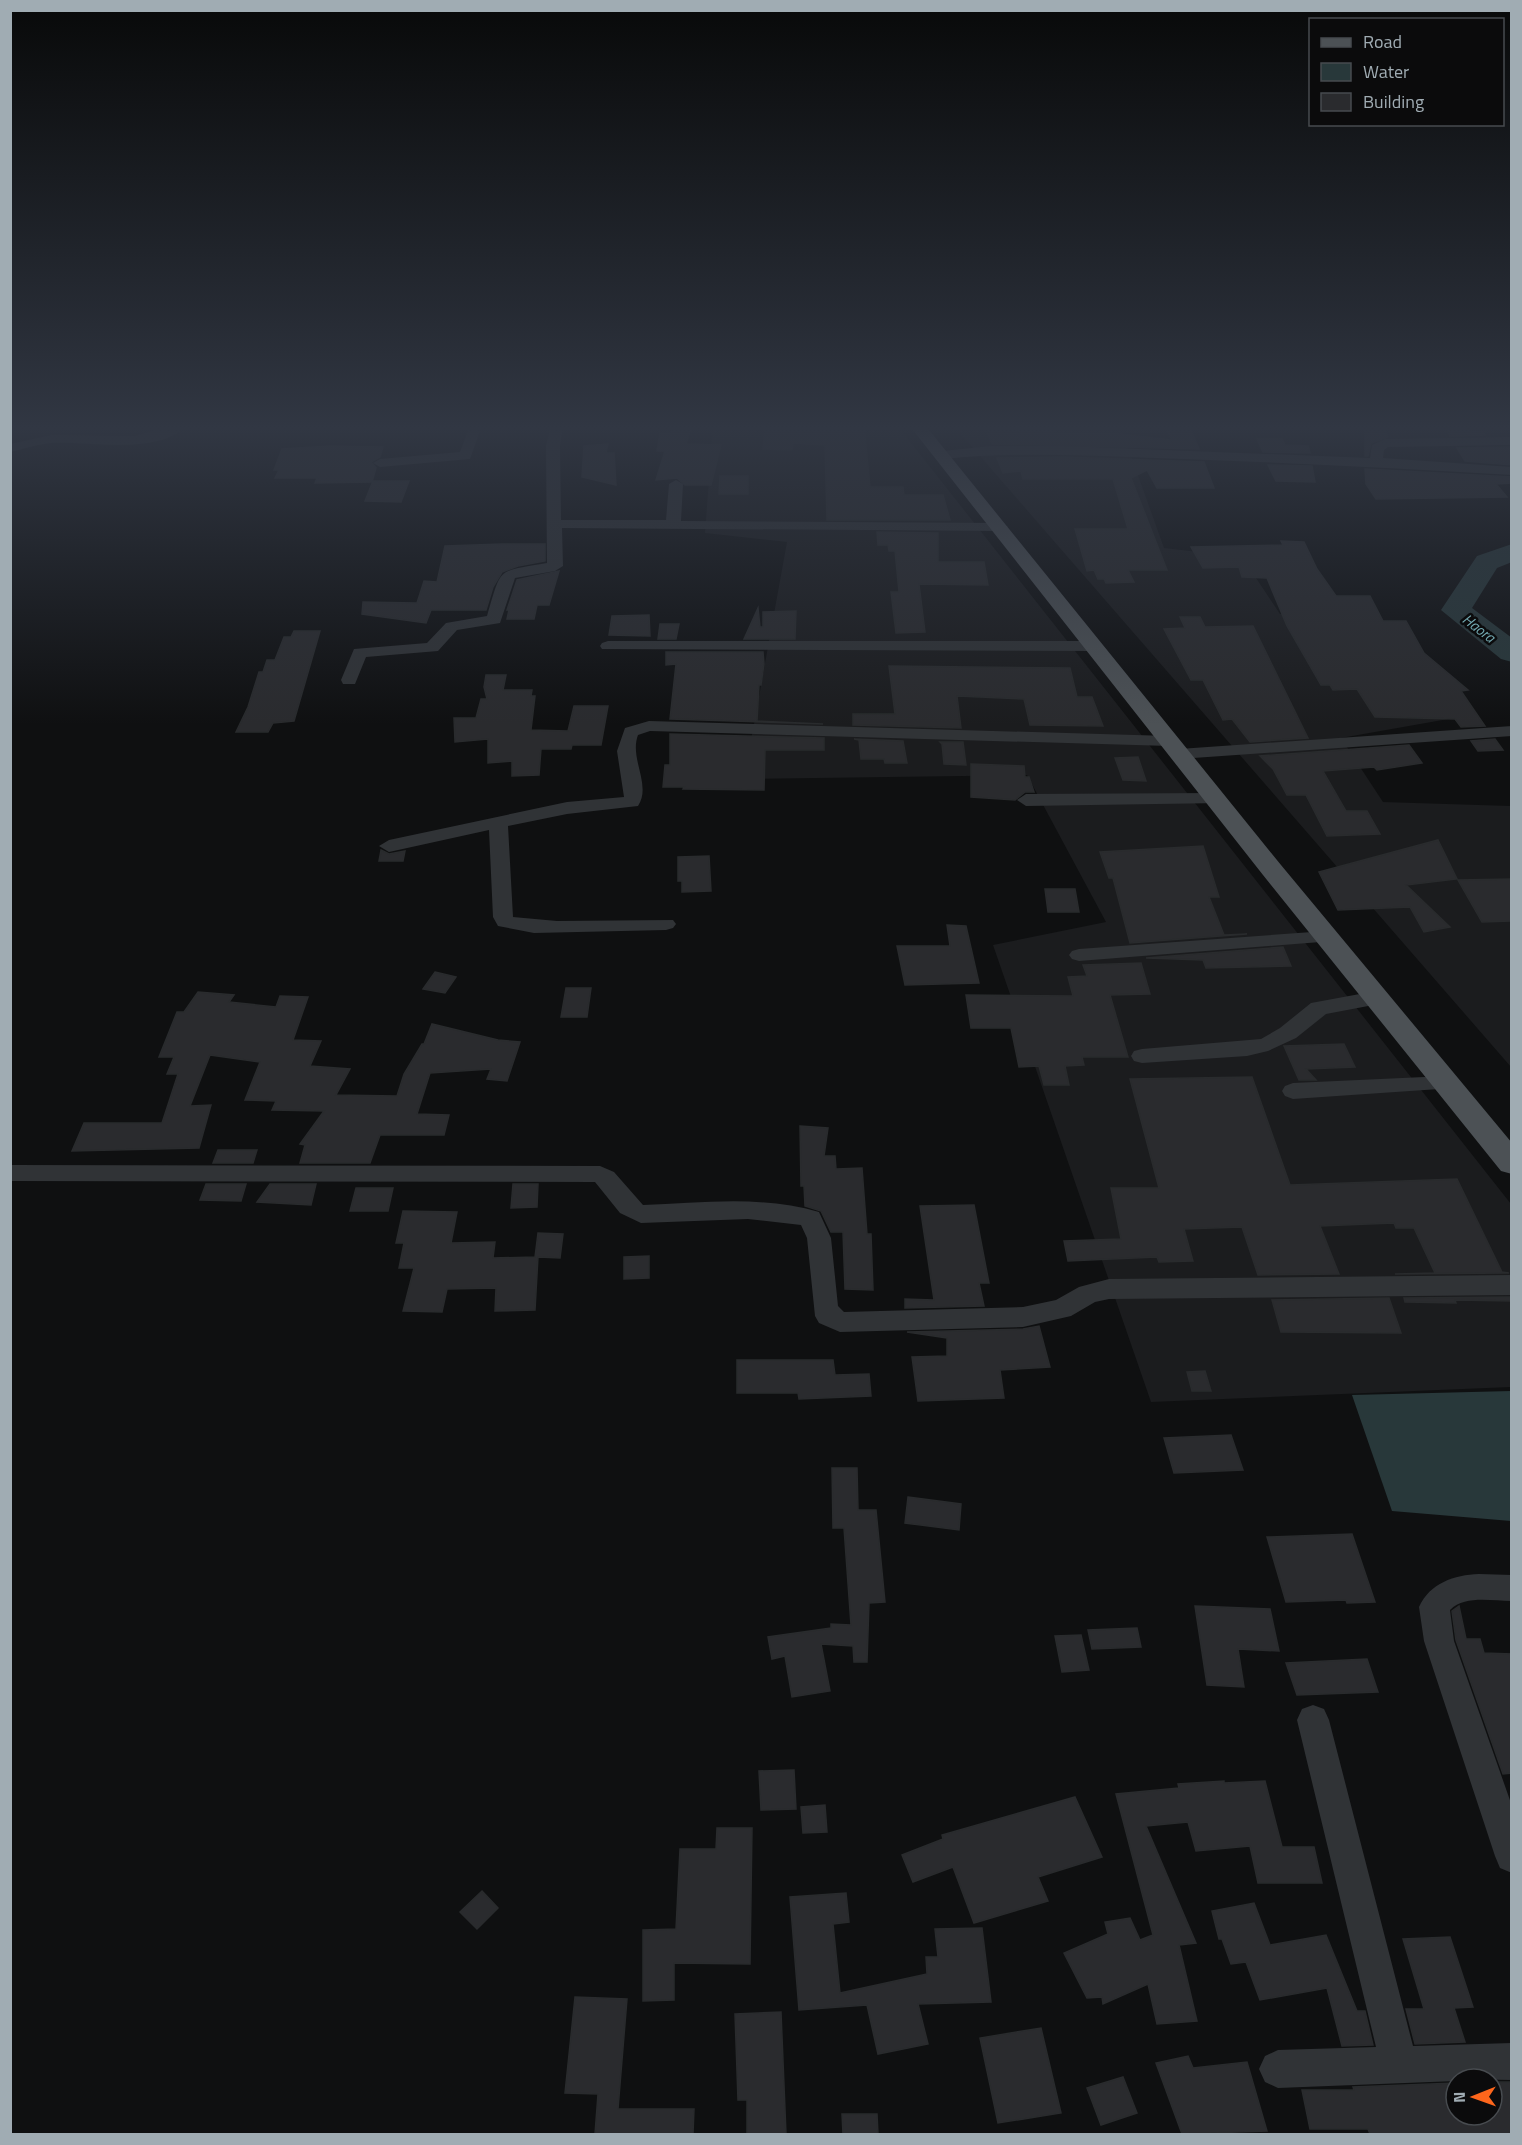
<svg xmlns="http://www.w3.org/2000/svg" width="1522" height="2145" font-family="'Titillium Web',sans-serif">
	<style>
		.built { fill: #1b1c1e }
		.water { fill: #28383a }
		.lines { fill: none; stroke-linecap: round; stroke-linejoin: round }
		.river { fill: #28383a; fill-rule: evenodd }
		.building { fill: #2a2b2e; stroke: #292b2d; stroke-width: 1.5 }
		.minor { fill: #303336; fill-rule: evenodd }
		.major { fill: #4c5155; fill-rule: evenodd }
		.labels { text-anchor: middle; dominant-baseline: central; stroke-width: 5; stroke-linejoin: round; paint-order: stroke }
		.far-water-label { font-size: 15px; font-style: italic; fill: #73a9b1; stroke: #0b0b0c }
	</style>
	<rect width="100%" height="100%" fill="#0f1011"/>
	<g class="built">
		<polygon points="713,425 897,425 1511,1204 1511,1387 1151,1402 993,945 1106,922 1027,775 744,779 787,542 705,533"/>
		<polygon points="953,425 1120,425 1164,548 1242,557 1280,614 1342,611 1454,718 1341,738 1383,802 1511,806 1511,1067"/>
	</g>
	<polygon class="water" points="1511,1391 1511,1521 1392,1511 1352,1395"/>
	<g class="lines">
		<polygon class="river" points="1512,544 1512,562 1497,568 1472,608 1512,638 1512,662 1501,659 1441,610 1477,556"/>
	</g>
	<g class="building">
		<polygon points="674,425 692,425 686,444 721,445 711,485 685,485 677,478 656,480 665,451 657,451 660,433 671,433"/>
		<polygon points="765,425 864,425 870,487 903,487 904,495 943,495 950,520 827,520 825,445 793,443 792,450 763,449"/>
		<polygon points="984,425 1050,425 1054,434 1109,433 1172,440 1165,425 1189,425 1199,449 992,444"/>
		<polygon points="1444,425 1463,425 1469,431 1483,432 1485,435 1450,436"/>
		<polygon points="1365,430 1385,430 1388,437 1371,443 1368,456 1365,456"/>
		<polygon points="1257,439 1282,439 1285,445 1308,446 1310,453 1263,452"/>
		<polygon points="608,444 606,453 614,453 616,485 582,477 584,446"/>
		<polygon points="330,446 383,447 380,457 371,462 376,468 372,482 315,483 317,478 275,478 279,470 274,470 282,449"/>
		<polygon points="1512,447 1512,465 1465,461 1457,448"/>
		<polygon points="1063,457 1204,462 1214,488 1157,488 1147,470 1131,478 1167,570 1128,570 1134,582 1106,583 1104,579 1098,579 1094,570 1087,571 1075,529 1128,529 1113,479 1023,479 1021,471 1003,473 997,458"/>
		<polygon points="1268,465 1312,466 1315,482 1276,481"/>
		<polygon points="1365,469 1512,477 1512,483 1496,484 1507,497 1376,499 1366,484"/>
		<polygon points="720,476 748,476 748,494 719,494"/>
		<polygon points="373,481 409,481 401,502 365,501"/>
		<polygon points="877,532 938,533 938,562 984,562 988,585 919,584 925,632 896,633 891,592 899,592 895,551 889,551 888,545 878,545"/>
		<polygon points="1281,541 1304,542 1317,569 1336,596 1370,596 1383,621 1406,621 1424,653 1468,690 1461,691 1485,726 1461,727 1455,719 1375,717 1357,689 1333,690 1330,685 1321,685 1287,626 1267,578 1242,577 1239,567 1203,568 1191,547 1283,545"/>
		<polygon points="502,544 545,544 545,561 518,566 502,572 493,587 486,610 431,610 426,623 362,614 363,602 417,603 424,581 437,582 445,546"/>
		<polygon points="559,571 549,605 537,605 534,619 507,619 509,610 507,610 517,580"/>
		<polygon points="758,608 760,627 763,627 763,612 796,611 795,639 744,639"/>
		<polygon points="649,615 650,636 609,635 612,616"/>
		<polygon points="1180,617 1200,617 1205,627 1253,626 1308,738 1250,742 1232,719 1223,720 1203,680 1191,680 1164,629 1185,628"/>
		<polygon points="660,624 679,624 676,639 658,639"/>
		<polygon points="294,631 320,631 294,721 273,723 268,732 236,732 248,707 259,672 263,672 267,660 275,660 284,637 291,637"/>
		<polygon points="666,652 763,652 764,664 761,685 759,685 757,721 823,724 670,719 676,664 666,665"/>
		<polygon points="889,666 1070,668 1077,697 1092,697 1103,726 1030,725 1024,699 957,696 961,728 853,725 853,714 895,714"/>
		<polygon points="486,675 506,675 503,690 532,690 531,696 535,696 531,730 568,731 574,706 608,706 601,745 572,745 571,749 541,749 539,775 512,776 512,761 488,763 488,739 455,742 454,718 476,718 481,699 487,699 484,687"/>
		<polygon points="670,734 824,738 824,750 765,750 764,790 683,789 684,787 663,787 665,765 670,765"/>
		<polygon points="854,739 903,741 907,763 885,763 884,759 861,759 859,740"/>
		<polygon points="1495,739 1503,750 1478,751 1471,741"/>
		<polygon points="940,742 963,742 966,765 944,764 942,744"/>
		<polygon points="1409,745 1422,763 1377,770 1374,767 1323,771 1346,811 1367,811 1380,834 1327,836 1306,795 1287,795 1273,769 1260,756"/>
		<polygon points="1138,757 1146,781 1123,780 1115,758"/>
		<polygon points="971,764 1024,766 1025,777 1029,777 1034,792 1025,792 1015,800 971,797"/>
		<polygon points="1438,840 1457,879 1406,885 1450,927 1424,932 1410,907 1338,910 1319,872"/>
		<polygon points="1203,846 1219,897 1209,897 1224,935 1247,934 1130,943 1113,878 1109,878 1100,852"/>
		<polygon points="381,850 389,854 405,851 403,861 379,861"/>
		<polygon points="709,856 711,891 682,892 682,881 678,881 678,857"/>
		<polygon points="1512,879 1511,921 1482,922 1458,880"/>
		<polygon points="1045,889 1075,889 1079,912 1048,912"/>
		<polygon points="947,925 966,926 979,983 905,985 897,946 950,946"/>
		<polygon points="1283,947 1291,966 1206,968 1203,960 1146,958"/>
		<polygon points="1141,963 1150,994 1110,995 1128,1057 1082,1057 1084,1065 1065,1066 1069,1085 1044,1085 1039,1066 1019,1067 1011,1028 971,1028 966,995 1073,996 1068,977 1087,976 1083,965"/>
		<polygon points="435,972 456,977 445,993 423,989"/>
		<polygon points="566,988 591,988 587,1017 561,1017"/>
		<polygon points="198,992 234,995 229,1002 276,1007 280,996 308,997 293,1040 321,1041 310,1066 350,1069 336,1095 397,1096 404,1074 422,1044 424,1044 432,1024 498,1040 520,1042 507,1081 487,1079 491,1069 430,1073 417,1114 449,1115 444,1135 380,1135 370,1163 300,1163 305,1145 300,1144 324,1111 272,1110 276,1101 245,1100 260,1062 210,1055 190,1106 211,1105 199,1148 72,1151 84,1123 162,1123 178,1074 167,1074 174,1057 159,1057 177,1012 184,1012"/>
		<polygon points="1344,1044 1355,1067 1306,1069 1316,1080 1299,1080 1284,1046"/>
		<polygon points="1252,1077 1290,1185 1457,1179 1502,1272 1509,1273 1395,1274 1435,1273 1414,1228 1396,1228 1394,1223 1320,1226 1339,1274 1258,1275 1242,1227 1184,1229 1193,1261 1159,1262 1157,1257 1068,1261 1064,1241 1121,1239 1111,1188 1159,1188 1130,1079"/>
		<polygon points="800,1126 828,1128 824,1156 835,1156 836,1169 862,1168 867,1234 871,1234 873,1290 845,1289 843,1232 831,1232 821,1211 805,1206 804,1186 801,1186"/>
		<polygon points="218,1150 257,1150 253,1163 213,1163"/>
		<polygon points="206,1184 246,1184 241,1201 200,1200"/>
		<polygon points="270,1184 316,1184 311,1205 257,1202"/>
		<polygon points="513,1184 538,1184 537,1207 511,1208"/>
		<polygon points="356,1188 393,1188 388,1211 350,1211"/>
		<polygon points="974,1205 989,1283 979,1283 984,1306 905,1308 905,1299 934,1300 920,1206"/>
		<polygon points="403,1211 457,1212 451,1243 495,1242 493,1258 535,1257 538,1233 563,1234 560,1258 538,1257 535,1310 495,1311 496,1288 447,1289 442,1312 403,1311 414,1268 399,1268 404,1243 396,1243"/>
		<polygon points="649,1256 649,1278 624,1279 624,1257"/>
		<polygon points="1512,1297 1512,1301 1455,1300 1456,1303 1405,1302 1404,1298"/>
		<polygon points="1389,1298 1401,1333 1281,1332 1272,1300"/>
		<polygon points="1039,1326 1050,1367 1000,1370 1004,1398 918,1401 912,1357 947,1356 947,1338 907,1332 1023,1329"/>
		<polygon points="737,1360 833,1360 835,1375 869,1374 871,1396 799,1399 798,1393 737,1393"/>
		<polygon points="1205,1371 1211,1391 1192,1391 1187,1372"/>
		<polygon points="1231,1435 1243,1470 1174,1473 1164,1438"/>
		<polygon points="832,1468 857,1468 858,1510 876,1510 885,1602 869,1603 867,1662 854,1662 853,1646 821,1644 830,1691 792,1697 785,1656 772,1659 768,1637 831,1628 831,1624 851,1625 844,1528 833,1528"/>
		<polygon points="908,1497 961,1504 959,1530 905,1523"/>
		<polygon points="1352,1534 1375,1602 1347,1603 1346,1600 1286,1602 1267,1537"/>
		<polygon points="1195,1606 1270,1609 1279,1651 1238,1649 1244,1687 1207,1685"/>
		<polygon points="1459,1606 1466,1639 1480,1639 1484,1653 1512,1654 1512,1773 1503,1774 1456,1640 1452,1611"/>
		<polygon points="1137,1628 1141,1647 1092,1649 1088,1630"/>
		<polygon points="1081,1635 1089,1670 1062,1672 1055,1636"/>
		<polygon points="1367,1659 1378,1692 1297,1695 1286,1663"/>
		<polygon points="794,1770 796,1809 761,1810 759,1771"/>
		<polygon points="1224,1781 1224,1783 1265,1781 1282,1847 1314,1847 1322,1883 1258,1883 1250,1846 1196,1851 1188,1822 1146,1826 1196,1943 1179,1945 1197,2021 1157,2024 1148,1984 1103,2004 1102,1997 1087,1998 1064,1953 1108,1934 1105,1922 1130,1918 1140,1940 1153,1935 1116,1794 1179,1788 1178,1784"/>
		<polygon points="1075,1797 1102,1857 1038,1877 1048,1901 974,1923 953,1867 913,1882 902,1855 943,1839 942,1835"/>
		<polygon points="825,1805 827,1832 803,1833 801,1807"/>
		<polygon points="717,1828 752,1828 750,1964 674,1963 674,2000 643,2001 643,1930 676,1929 680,1849 716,1849"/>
		<polygon points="482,1891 498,1908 477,1929 460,1912"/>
		<polygon points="846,1893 849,1922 833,1924 840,1993 927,1974 926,1957 938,1957 935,1929 982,1928 991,2002 918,2004 928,2044 878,2054 867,2005 799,2010 790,1897"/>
		<polygon points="1254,1903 1270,1945 1326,1935 1357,2011 1365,2011 1373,2045 1342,2046 1327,1988 1260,2000 1246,1962 1231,1964 1222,1939 1219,1939 1212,1911"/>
		<polygon points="1450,1937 1473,2007 1454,2008 1465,2042 1415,2044 1406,2009 1424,2009 1403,1939"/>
		<polygon points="575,1997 627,1999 618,2109 694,2109 693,2134 595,2134 598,2094 565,2093"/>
		<polygon points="781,2012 786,2134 747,2134 747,2100 738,2100 735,2014"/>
		<polygon points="1041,2028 1061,2113 998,2123 980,2038"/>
		<polygon points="1188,2056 1193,2068 1247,2062 1267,2131 1182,2134 1156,2063"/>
		<polygon points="1123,2077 1137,2113 1101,2125 1087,2088"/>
		<polygon points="1492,2082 1512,2082 1512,2134 1370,2134 1368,2129 1310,2129 1302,2090 1354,2090 1353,2087 1456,2083 1456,2115 1492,2115"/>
		<polygon points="842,2114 877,2114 878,2134 843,2134"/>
	</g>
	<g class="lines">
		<g class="minor">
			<path d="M172,425H187C159,456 89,441 52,443C38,444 24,449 10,452V444L52,435L135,436Z"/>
			<polygon points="470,425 482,425 470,459 380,467 373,463 380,459 460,452"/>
			<path d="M551,425H563L560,446L561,520H666L669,484L676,480L683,484L681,521L1001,523L1008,527L1001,531L562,528L563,566L555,571L515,578L500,623L457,630L438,651L366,657L355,684H343L341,680L354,649L427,643L446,623L487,616C502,566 496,572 547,563L546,446Z"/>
			<path d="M1512,437V445L1388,447L1384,450L1383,458L1512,467V475C1402,468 1293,463 1184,459C1103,456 1023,451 943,459L936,455L943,451L991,446H1062L1370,458L1372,445L1385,439Z"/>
			<polygon points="608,641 1094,641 1102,646 1094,651 602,649 600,646 602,643"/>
			<path d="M649,721L1169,736L1178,741L1169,746L650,731L638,735C629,759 652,785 638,806L567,814L508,826L513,917L557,921L673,920L676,924L673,928L666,930L534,933L498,926L493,917L489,830L389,852L379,846L389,840L567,802L624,797L617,751L625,728Z"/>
			<polygon points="1512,726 1512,736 1179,759 1170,754 1179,749"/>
			<polygon points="1215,793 1222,795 1224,799 1222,803 1026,806 1017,800 1026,794"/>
			<polygon points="1326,931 1333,933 1336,937 1333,941 1079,961 1072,959 1069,955 1072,951 1079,949"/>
			<polygon points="1376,991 1384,993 1387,998 1384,1003 1326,1014 1296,1038 1268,1051 1247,1056 1142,1063 1134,1061 1131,1056 1134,1051 1142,1049 1261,1039 1280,1028 1311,1003"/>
			<polygon points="1446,1076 1454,1078 1457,1083 1454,1088 1293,1099 1285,1096 1282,1091 1285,1086 1293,1083"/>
			<path d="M10,1165L600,1166L614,1172L643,1205C701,1203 762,1195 819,1212L831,1238L838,1306L844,1312L1023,1307L1056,1300L1079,1287L1109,1279L1512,1275V1295L1109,1299L1095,1302L1071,1316L1023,1327L840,1332L819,1323L815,1316L807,1238L801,1225L748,1219L641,1223L620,1213L595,1182L10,1181Z"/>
			<path d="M1479,1574L1512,1575V1601C1491,1601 1465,1595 1450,1610L1454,1641L1512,1806V1873L1500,1868L1495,1856L1424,1641L1419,1607C1430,1583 1454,1575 1479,1574Z"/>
			<polygon points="1313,1705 1324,1709 1329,1720 1413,2046 1512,2043 1512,2080 1456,2079 1456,2081 1278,2088 1265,2082 1259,2069 1265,2056 1278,2050 1376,2047 1297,1720 1302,1709"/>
		</g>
		<polygon class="major" points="909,425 925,425 1281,865 1512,1143 1512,1174 1501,1171 1263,875"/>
	</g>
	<linearGradient id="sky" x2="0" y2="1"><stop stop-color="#080909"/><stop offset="0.59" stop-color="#313743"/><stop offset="1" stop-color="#313743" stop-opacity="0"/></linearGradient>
	<rect width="1522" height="725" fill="url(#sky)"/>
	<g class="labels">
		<g class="far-water-label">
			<text transform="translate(1479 628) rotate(38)">Haora</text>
		</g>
	</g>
	<rect width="1522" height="2145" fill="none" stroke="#a0acb3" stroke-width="24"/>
	<rect x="1309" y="18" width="195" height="108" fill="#0b0b0c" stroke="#474b4f" stroke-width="1.5"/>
	<rect x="1321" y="38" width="30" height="9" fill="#4c5155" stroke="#474b4f" stroke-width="1.5"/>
	<text x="1363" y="48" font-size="18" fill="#a0acb3">Road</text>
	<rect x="1321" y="63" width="30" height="18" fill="#28383a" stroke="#474b4f" stroke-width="1.5"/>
	<text x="1363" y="78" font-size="18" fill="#a0acb3">Water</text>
	<rect x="1321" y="93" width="30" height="18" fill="#2a2b2e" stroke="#474b4f" stroke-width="1.5"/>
	<text x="1363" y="108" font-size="18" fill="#a0acb3">Building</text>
	<g transform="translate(1474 2097) rotate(269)"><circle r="28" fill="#0b0b0c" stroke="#474b4f" stroke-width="1.5"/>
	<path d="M0-4.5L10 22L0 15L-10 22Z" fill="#fd661c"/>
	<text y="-9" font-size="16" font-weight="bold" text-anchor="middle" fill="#a0acb3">N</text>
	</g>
</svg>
